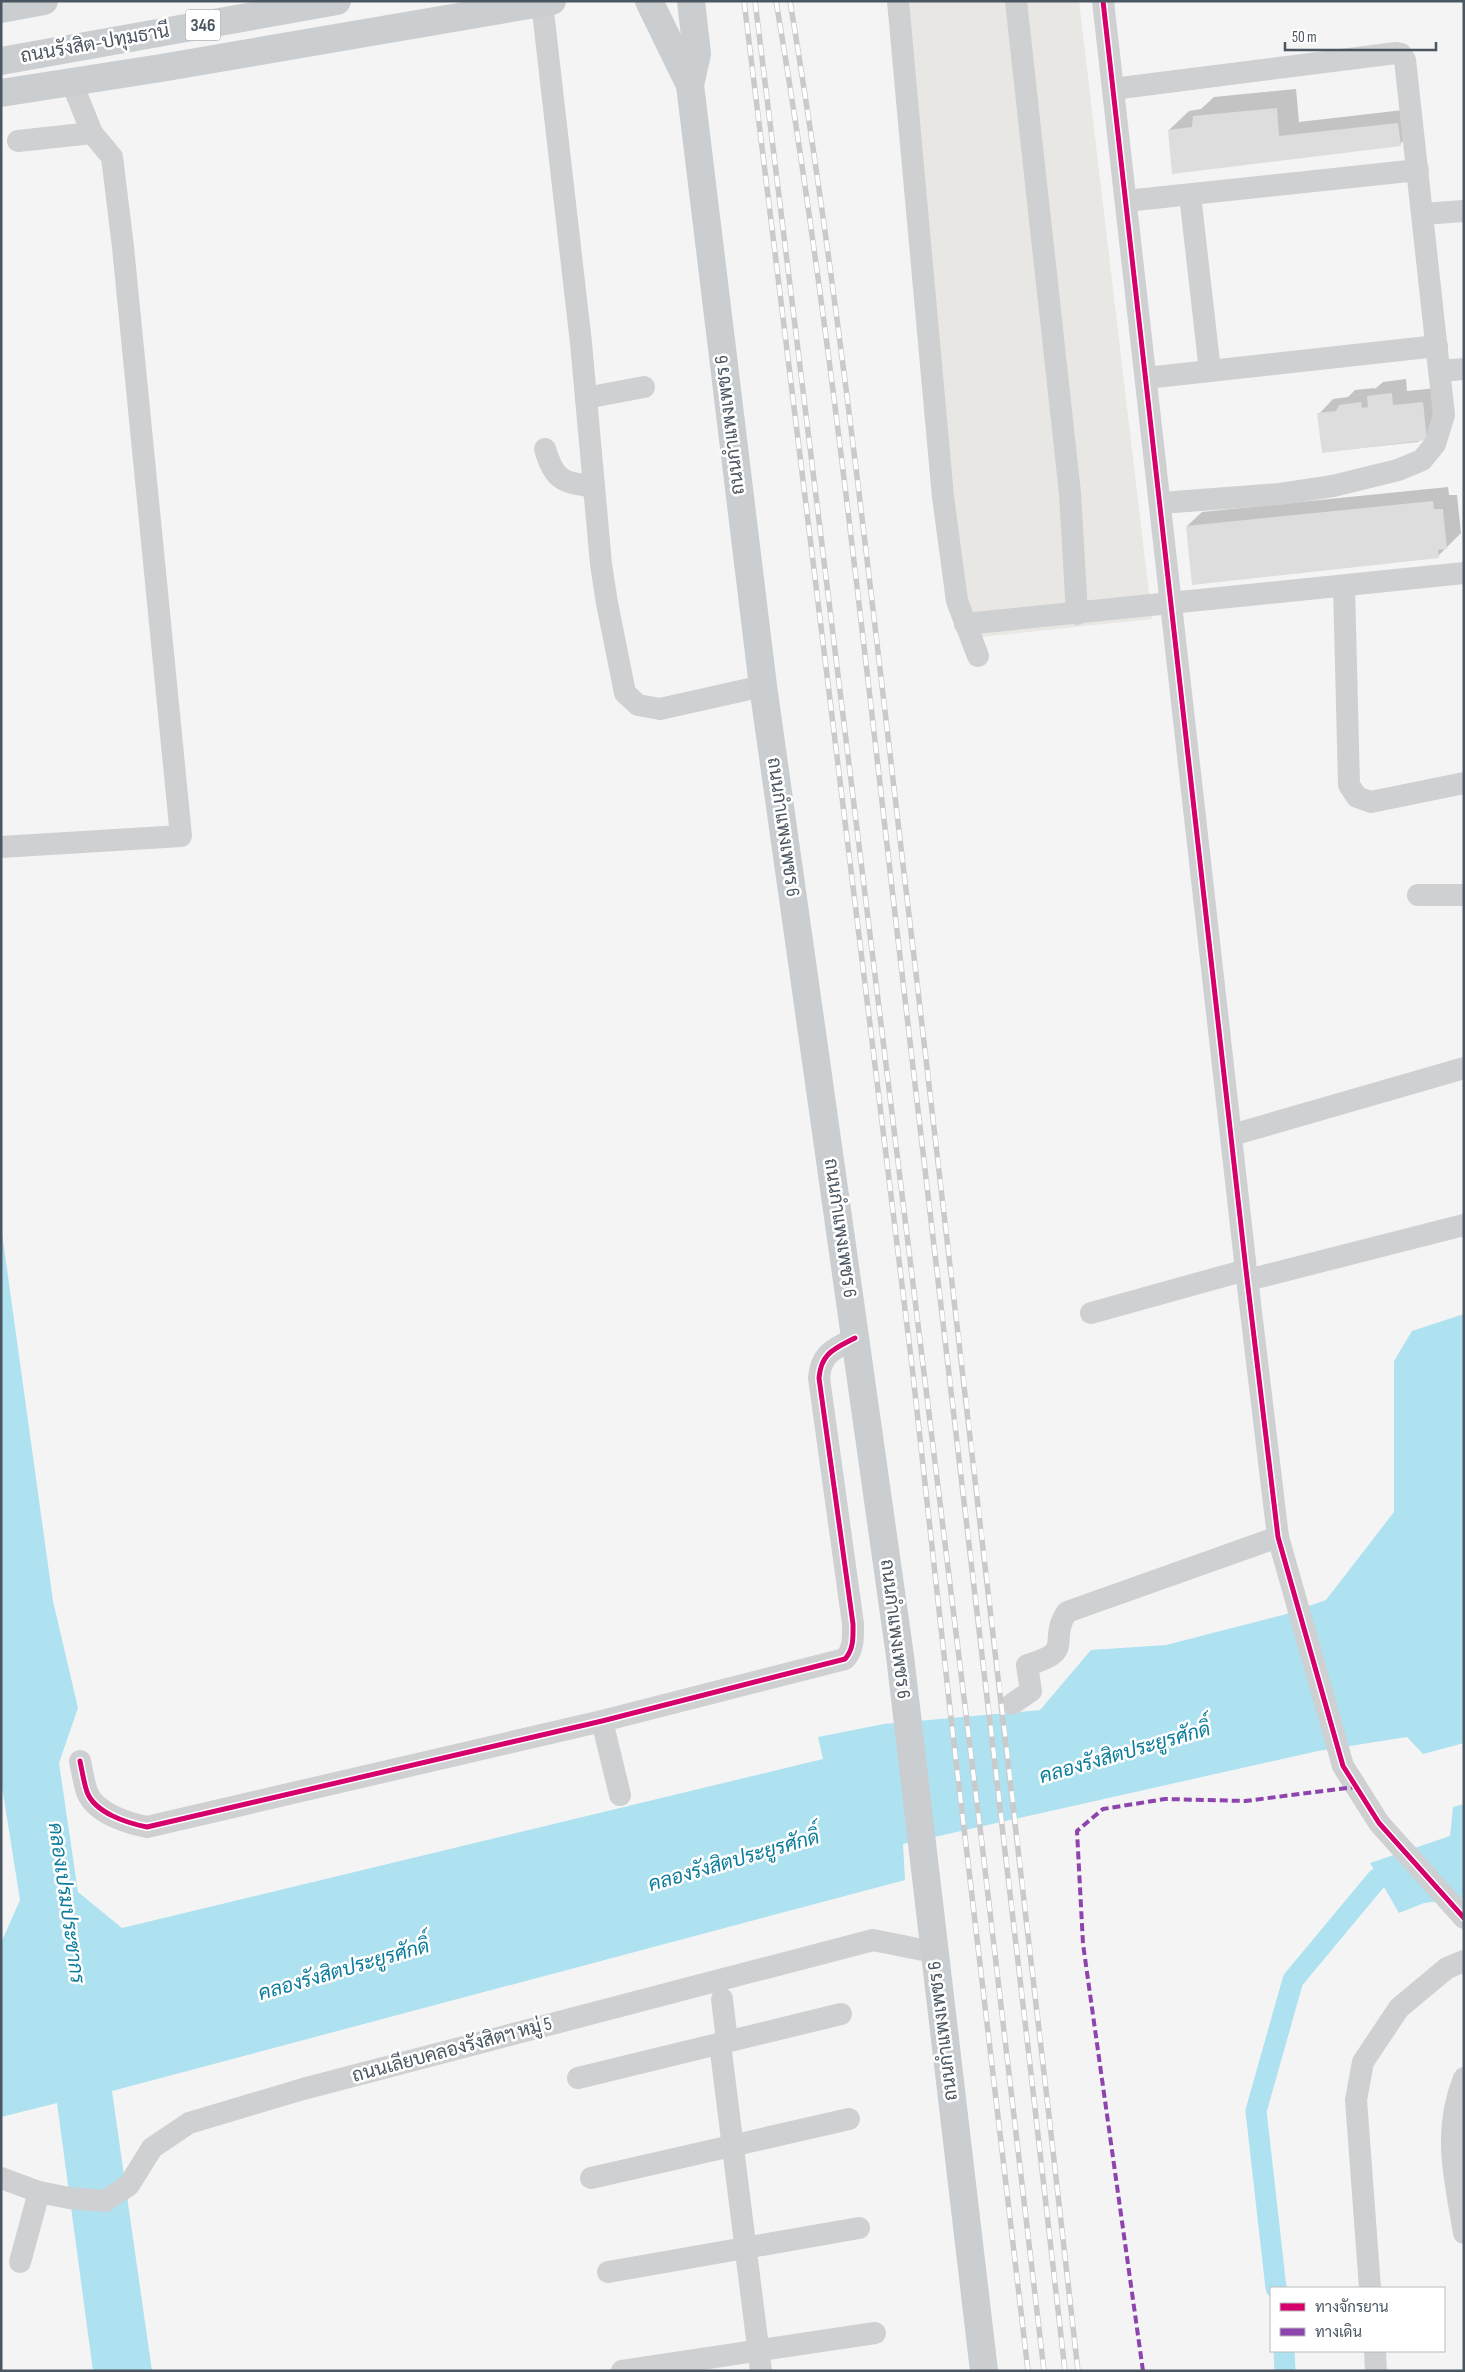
<svg xmlns="http://www.w3.org/2000/svg" width="1465" height="2372" font-family="'Sofia Sans Condensed',Sarabun,sans-serif">
	<style>
		.commercial { fill: #e8e7e3 }
		.water { fill: #aee2f0 }
		.shadow { fill: #0003 }
		.lines { fill: none; stroke-linecap: round; stroke-linejoin: round }
		.canal { stroke: #aee2f0; stroke-width: 21 }
		.building { fill: #ddddde }
		.minor { stroke: #ced0d2; stroke-width: 22 }
		.major { stroke: #caced1; stroke-width: 28 }
		.rail-casing { stroke: #c9cacc; stroke-width: 5.5 }
		.rail { stroke: #fff; stroke-width: 4; stroke-dasharray: 11; stroke-linecap: butt }
		.quiet { stroke: #8e44ad; stroke-width: 4; stroke-dasharray: 8 4; stroke-linecap: butt }
		.cycleway-casing { stroke: #fff; stroke-width: 8 }
		.cycleway { stroke: #d6006c; stroke-width: 5 }
		.labels { text-anchor: middle; dominant-baseline: central; stroke-width: 5; stroke-linejoin: round; paint-order: stroke }
		.shield { fill: #fff; stroke: #808990; stroke-width: 1 }
		.shield-label { font-size: 18px; font-weight: bold; fill: #4a5661 }
		.street-label { font-size: 19px; fill: #4a5661; stroke: #fff }
		.water-label { font-size: 20px; font-style: italic; fill: #0c7c9b; stroke: #fff }
	</style>
	<rect width="100%" height="100%" fill="#f4f4f4"/>
	<polygon class="commercial" points="891,1 1079,1 1152,619 961,639"/>
	<g class="water">
		<polygon points="1,1226 53,1601 78,1708 59,1763 78,1892 122,1928 823,1759 818,1737 884,1724 1040,1710 1091,1650 1166,1645 1283,1615 1326,1600 1394,1512 1394,1361 1412,1331 1464,1314 1464,1743 1423,1754 1407,1737 1318,1751 903,1844 905,1880 112,2091 152,2371 93,2371 57,2103 1,2117 1,1943 20,1900 1,1780"/>
		<polygon points="1464,1804 1464,1898 1424,1903 1399,1913 1370,1863 1450,1836 1453,1807"/>
	</g>
	<g class="shadow">
		<polygon points="1296,89 1299,122 1412,109 1415,130 1400,144 1169,130 1189,111 1201,109 1214,97"/>
		<polygon points="1406,379 1407,391 1437,388 1441,424 1418,442 1323,452 1319,414 1333,399 1348,397 1355,390 1375,388 1375,389 1383,382"/>
		<polygon points="1448,487 1449,495 1457,495 1461,533 1438,556 1187,526 1202,512"/>
	</g>
	<g class="lines">
		<g class="canal">
			<polyline points="1276,2288 1256,2111 1293,1980 1377,1879 1407,1869"/>
			<polyline points="1284,2351 1285,2371"/>
		</g>
	</g>
	<g class="building">
		<polygon points="1277,108 1279,136 1398,123 1401,146 1172,174 1168,130 1192,127 1193,116"/>
		<polygon points="1392,393 1393,405 1423,402 1427,440 1322,453 1317,413 1336,411 1339,405 1361,402 1362,408 1368,407 1367,396"/>
		<polygon points="1433,501 1434,509 1443,509 1447,549 1438,550 1439,558 1192,585 1186,526"/>
	</g>
	<g class="lines">
		<g class="minor">
			<polyline points="898,1 943,497 957,601 978,656"/>
			<polyline points="1016,1 1070,493 1077,614"/>
			<polyline points="1103,1 1246,1270 1278,1537 1343,1766 1379,1823 1464,1918"/>
			<polyline points="542,3 581,343 601,564 607,603 625,693 638,705 660,709 763,686"/>
			<polyline points="1113,89 1396,53 1401,54 1405,60 1444,415 1435,444 1422,460 1398,470 1333,486 1280,494 1161,503"/>
			<polyline points="18,141 92,133"/>
			<polyline points="1190,195 1210,371 1437,346"/>
			<polyline points="1126,201 1418,170"/>
			<polyline points="1423,214 1464,211"/>
			<polyline points="1440,371 1464,369"/>
			<polyline points="1146,378 1210,371"/>
			<polyline points="586,398 644,387"/>
			<path d="M545,449C555,482 563,482 594,487"/>
			<polyline points="1344,586 1349,785 1357,797 1371,802 1464,783"/>
			<polyline points="965,624 1464,573"/>
			<polyline points="1,847 181,836 123,247 112,157 92,133 72,83"/>
			<polyline points="1418,895 1464,895"/>
			<polyline points="1232,1135 1464,1068"/>
			<polyline points="1248,1280 1464,1225"/>
			<polyline points="1091,1313 1246,1270"/>
			<path d="M1012,1704L1031,1691L1027,1665C1077,1651 1047,1642 1067,1612L1278,1537"/>
			<polyline points="602,1721 620,1795"/>
			<path d="M80,1761C82,1771 84,1783 87,1792C95,1813 127,1823 147,1827L602,1721L845,1659C854,1649 853,1637 853,1624L819,1378C821,1353 834,1349 855,1338"/>
			<polyline points="722,1999 727,2041"/>
			<polyline points="720,2044 761,2371"/>
			<polyline points="578,2078 841,2014"/>
			<path d="M1464,2078C1442,2133 1455,2177 1464,2233"/>
			<polyline points="1,2178 39,2192 69,2198 105,2201 129,2185 152,2148 189,2123 303,2089 873,1940 933,1952"/>
			<polyline points="591,2178 849,2119"/>
			<polyline points="20,2262 39,2192"/>
			<polyline points="608,2272 859,2228"/>
			<polyline points="1370,2288 1356,2100 1363,2062 1399,2008 1447,1968 1464,1961"/>
			<polyline points="1375,2351 1376,2371"/>
			<polyline points="622,2371 875,2333"/>
		</g>
		<g class="major">
			<polyline points="649,1 690,85 763,686 900,1656 984,2371"/>
			<polyline points="1,9 44,1"/>
			<polyline points="1,61 337,1"/>
			<polyline points="690,85 697,54 691,1"/>
			<polyline points="1,93 161,68 552,1"/>
		</g>
		<g class="rail-casing">
			<g id="rail">
				<polyline points="744,1 912,1366 951,1718 1028,2371"/>
				<polyline points="755,1 982,1844 1044,2371"/>
				<path d="M776,1C830,321 863,643 901,965C956,1433 1012,1902 1065,2371"/>
				<path d="M790,1C843,321 876,643 915,965C970,1433 1025,1902 1078,2371"/>
			</g>
		</g>
		<use href="#rail" class="rail"/>
		<polyline class="quiet" points="1143,2371 1083,1944 1077,1831 1103,1809 1165,1799 1245,1801 1355,1787"/>
		<g class="cycleway-casing">
			<g id="cycleway">
				<polyline points="1103,1 1246,1270 1278,1537 1343,1766 1379,1823 1464,1918"/>
				<path d="M80,1761C82,1771 84,1783 87,1792C95,1813 127,1823 147,1827L602,1721L845,1659C854,1649 853,1637 853,1624L819,1378C821,1353 834,1349 855,1338"/>
			</g>
		</g>
		<use href="#cycleway" class="cycleway"/>
	</g>
	<g class="labels">
		<rect class="shield" x="185.5" y="9.5" width="35" height="31" rx="4"/>
		<g class="shield-label">
			<text x="203" y="25">346</text>
		</g>
		<g class="street-label">
			<text transform="translate(95 44) rotate(-10)">ถนนรังสิต-ปทุมธานี</text>
			<text transform="translate(730 425) rotate(-97)">ถนนกำแพงเพชร 6</text>
			<text transform="translate(783 827) rotate(82)">ถนนกำแพงเพชร 6</text>
			<text transform="translate(840 1228) rotate(82)">ถนนกำแพงเพชร 6</text>
			<text transform="translate(895 1629) rotate(83)">ถนนกำแพงเพชร 6</text>
			<text transform="translate(943 2031) rotate(-97)">ถนนกำแพงเพชร 6</text>
			<text transform="translate(452 2050) rotate(-15)">ถนนเลียบคลองรังสิตฯ หมู่ 5</text>
		</g>
		<g class="water-label">
			<text transform="translate(1125 1753) rotate(-16)">คลองรังสิตประยูรศักดิ์</text>
			<text transform="translate(734 1861) rotate(-16)">คลองรังสิตประยูรศักดิ์</text>
			<text transform="translate(66 1903) rotate(82)">คลองเปรมประชากร</text>
			<text transform="translate(344 1970) rotate(-16)">คลองรังสิตประยูรศักดิ์</text>
		</g>
	</g>
	<rect width="1465" height="2372" fill="none" stroke="#4a5661" stroke-width="5"/>
	<rect x="1270" y="2287" width="175" height="65" fill="#ffffff" stroke="#b7bbc0"/>
	<rect x="1280" y="2303" width="25" height="8" fill="#d6006c" stroke="#b7bbc0"/>
	<text x="1315" y="2312" font-size="15" fill="#4a5661">ทางจักรยาน</text>
	<rect x="1280" y="2328" width="25" height="8" fill="#8e44ad" stroke="#b7bbc0"/>
	<text x="1315" y="2337" font-size="15" fill="#4a5661">ทางเดิน</text>
	<path d="M1285 42v8h151v-8" fill="none" stroke="#4a5661" stroke-width="2.5"/>
	<text x="1292" y="42" font-size="15" fill="#4a5661" stroke="#ffffff" stroke-width="4" paint-order="stroke">50 m</text>
</svg>
